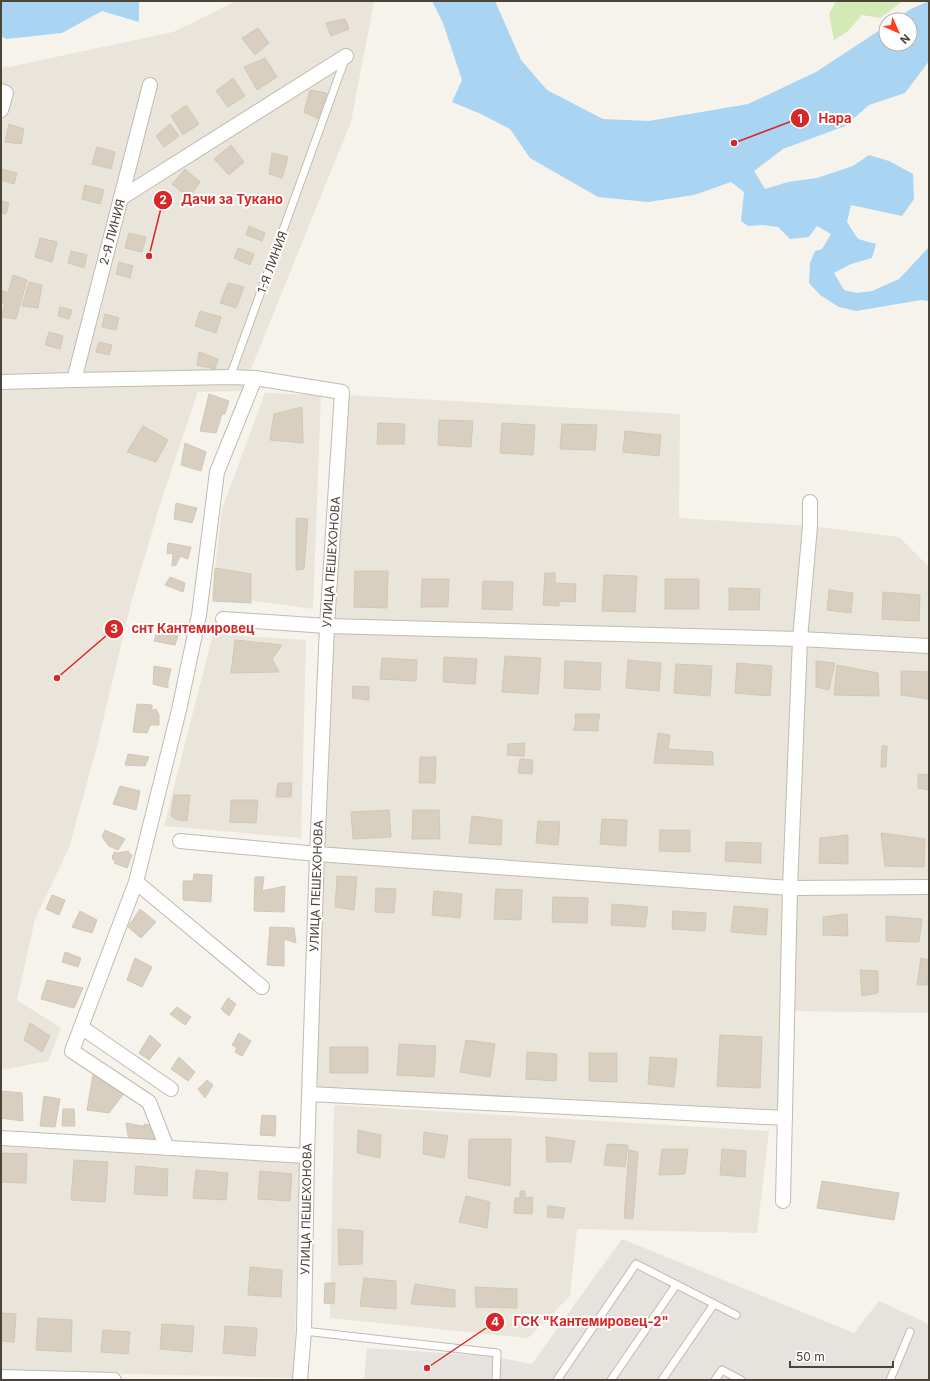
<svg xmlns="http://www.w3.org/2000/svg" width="930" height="1381" font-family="Inter,sans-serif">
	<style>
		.residential { fill: #eae5da }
		.industrial { fill: #e6e2dd }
		.green { fill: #d2eab5 }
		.water { fill: #a9d4f2 }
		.building { fill: #d8cfc1; stroke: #d3c7b4 }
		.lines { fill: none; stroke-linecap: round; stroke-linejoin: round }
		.service-casing { stroke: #c2bbae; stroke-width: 9 }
		.minor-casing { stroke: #c2bbae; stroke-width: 16 }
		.service { stroke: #fff; stroke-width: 7 }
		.minor { stroke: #fff; stroke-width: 14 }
		.labels { text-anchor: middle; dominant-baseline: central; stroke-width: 4; stroke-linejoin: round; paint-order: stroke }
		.street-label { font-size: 12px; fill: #4b4439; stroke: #fff }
		.leader { fill: none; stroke: #d62828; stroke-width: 1.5 }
		.callout-dot { fill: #d62828; stroke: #fff; stroke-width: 1.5 }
		.mark-label { font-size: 12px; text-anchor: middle; font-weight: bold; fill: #fff }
		.callout-label { font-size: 13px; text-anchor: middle; font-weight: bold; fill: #d62828; stroke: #fff; stroke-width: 4; stroke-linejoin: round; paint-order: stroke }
	</style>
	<rect width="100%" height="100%" fill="#f6f3ec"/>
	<g class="residential">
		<polygon points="237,1 374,1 351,122 242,391 198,392 163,495 131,603 95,754 69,848 35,919 17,1000 61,1028 48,1061 1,1070 1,66 9,67 173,32"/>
		<polygon points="265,393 321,395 313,609 212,595 222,509"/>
		<polygon points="347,395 680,414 679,518 810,526 899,537 929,567 929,1013 787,1011 785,1118 309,1094 317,854"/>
		<polygon points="213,634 306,640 301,838 164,826"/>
		<polygon points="334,1105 769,1131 757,1233 577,1229 570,1296 528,1338 330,1318"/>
		<polygon points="1,1146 300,1162 294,1378 1,1371"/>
	</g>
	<polygon class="industrial" points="622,1239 854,1333 879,1301 929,1324 929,1380 364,1380 367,1348 490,1356 532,1364"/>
	<polygon class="green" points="836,1 903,1 880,18 862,15 848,31 834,40 829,14"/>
	<g class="water">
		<polygon points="1,1 139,1 139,22 102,11 62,33 6,39 1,36"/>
		<polygon points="432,1 495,1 521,60 547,90 603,119 649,121 748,104 816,72 886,26 886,44 910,44 910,20 894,20 911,9 929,1 929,61 905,93 869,105 845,126 783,149 754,171 765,189 788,182 817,178 853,166 869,155 889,161 913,174 914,199 902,216 851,205 847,222 858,239 876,244 872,258 851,264 834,273 844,290 857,293 872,291 899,279 929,247 929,301 921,300 856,311 839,307 820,295 809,283 810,263 815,251 822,249 831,234 817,226 809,237 790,239 778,227 763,225 748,226 741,221 744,192 731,182 694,195 648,202 598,197 530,158 510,129 481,114 452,102 462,80 443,23"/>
	</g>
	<g class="building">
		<polygon points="345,19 349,29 331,36 326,23"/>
		<polygon points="258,28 269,43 255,55 242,38"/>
		<polygon points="265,58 277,77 257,90 244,67"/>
		<polygon points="233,78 245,96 228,107 216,91"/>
		<polygon points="310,90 327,93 318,119 304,112"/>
		<polygon points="186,105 199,124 183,135 171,116"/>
		<polygon points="9,124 24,129 21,144 5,142"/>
		<polygon points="170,124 179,136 164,147 156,136"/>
		<polygon points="231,145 244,162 229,175 214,159"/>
		<polygon points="97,147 115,152 111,169 92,164"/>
		<polygon points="272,153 288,157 282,178 269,174"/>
		<polygon points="1,169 17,173 14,184 1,180"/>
		<polygon points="185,169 200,182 189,198 172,184"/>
		<polygon points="85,185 104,190 100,204 82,199"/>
		<polygon points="1,201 9,203 6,214 1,213"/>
		<polygon points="249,226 265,233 262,241 246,235"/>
		<polygon points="129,233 146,237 142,252 125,248"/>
		<polygon points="40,238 57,242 52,262 35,257"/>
		<polygon points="238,248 254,254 250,265 234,258"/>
		<polygon points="71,251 87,255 84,268 68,263"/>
		<polygon points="119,262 133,266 130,278 116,274"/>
		<polygon points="13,275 27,280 16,319 1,317 5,304 1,303 1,290 8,293"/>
		<polygon points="29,282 42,285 38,308 22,306"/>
		<polygon points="228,283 244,287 236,308 220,303"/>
		<polygon points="60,307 72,310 69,319 58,316"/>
		<polygon points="200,311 221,317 216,333 195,326"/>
		<polygon points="105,314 119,318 116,330 102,327"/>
		<polygon points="49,332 63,336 60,349 45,345"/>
		<polygon points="99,342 112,345 109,355 96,352"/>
		<polygon points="199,352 218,359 215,369 197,365"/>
		<polygon points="209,394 229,401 225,414 222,414 216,433 200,431"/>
		<polygon points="302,407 303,443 270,440 274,414"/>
		<polygon points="439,420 473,421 471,447 438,445"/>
		<polygon points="378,423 405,424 404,444 377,444"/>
		<polygon points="502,423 535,425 533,455 500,453"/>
		<polygon points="562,424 597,425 595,450 560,449"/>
		<polygon points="143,426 168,440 156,462 127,452"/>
		<polygon points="625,431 661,435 659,456 623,452"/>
		<polygon points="185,443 206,452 201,471 181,465"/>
		<polygon points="176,503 197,508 192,523 174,519"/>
		<polygon points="296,518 308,519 304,569 296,570"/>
		<polygon points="168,543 191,547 188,559 180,556 176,565 172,566 173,553 167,554"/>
		<polygon points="215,568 251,574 251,603 213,601"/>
		<polygon points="355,571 388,571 387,608 354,607"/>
		<polygon points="545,573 555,573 555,583 576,584 575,602 559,601 559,606 543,605"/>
		<polygon points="604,575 637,576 635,612 602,611"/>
		<polygon points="170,577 185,583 183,592 165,585"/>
		<polygon points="422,579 449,579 448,607 421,607"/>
		<rect x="665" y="579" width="34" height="30"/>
		<polygon points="483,581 513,582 512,610 482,609"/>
		<polygon points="729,588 760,589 759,610 729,610"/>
		<polygon points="829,590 853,593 851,613 827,610"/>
		<polygon points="883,592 920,595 919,621 882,619"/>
		<polygon points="159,626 179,632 175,645 154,641"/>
		<polygon points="235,640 282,645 272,659 279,672 231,673"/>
		<polygon points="505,656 541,658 538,694 502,692"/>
		<polygon points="444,657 477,659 475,684 443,682"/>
		<polygon points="382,658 417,660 416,681 380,679"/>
		<polygon points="628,660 661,663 659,691 626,688"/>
		<polygon points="565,661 601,663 600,690 564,688"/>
		<polygon points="816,661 835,663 829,690 816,687"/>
		<polygon points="737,663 772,666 770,696 735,693"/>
		<polygon points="676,664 712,666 710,696 674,693"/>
		<polygon points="837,665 878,673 879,696 834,695"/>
		<polygon points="154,666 171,669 168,681 168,688 153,684"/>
		<polygon points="901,671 929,672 929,699 901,695"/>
		<polygon points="353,686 369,687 369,700 352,698"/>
		<polygon points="137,704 152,705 152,711 156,709 159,715 159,725 150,725 147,733 133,732"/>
		<polygon points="575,714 600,714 598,723 598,731 573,730 576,723"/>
		<polygon points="658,733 670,735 668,749 713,752 713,765 654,763"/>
		<polygon points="525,743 524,756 507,755 508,744"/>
		<polygon points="882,746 887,746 886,767 881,767"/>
		<polygon points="128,754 149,757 145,766 125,765"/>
		<polygon points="420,757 436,757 435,783 419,783"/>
		<polygon points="520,759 533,760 532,774 518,773"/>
		<polygon points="918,774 929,775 929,790 918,788"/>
		<polygon points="278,783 292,783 291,797 276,797"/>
		<polygon points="120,786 140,791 136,810 113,804"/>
		<polygon points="174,795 190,795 187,821 177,820 171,816"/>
		<polygon points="231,800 258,800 256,823 230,822"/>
		<polygon points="389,810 391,837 353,839 351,812"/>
		<polygon points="413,810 439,810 440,839 412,839"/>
		<polygon points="472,816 502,820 501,845 469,843"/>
		<polygon points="602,819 627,820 626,846 600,844"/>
		<polygon points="538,821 560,822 558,845 536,843"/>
		<polygon points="105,830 125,839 118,850 109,846 102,837"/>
		<polygon points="660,830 690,830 690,852 659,851"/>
		<polygon points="881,833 925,839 924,867 885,866"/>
		<polygon points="848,835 848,864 819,863 820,838"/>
		<polygon points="726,842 761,843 761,863 725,861"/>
		<polygon points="129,851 128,853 132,855 127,868 114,863 116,862 113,860 112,855 114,856 114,852 117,853"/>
		<polygon points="194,874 212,875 211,902 183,900 183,881 193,881"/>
		<polygon points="337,876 357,877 354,910 335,907"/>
		<polygon points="255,877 264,877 262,891 285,886 284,912 254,911"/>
		<polygon points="376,888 396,889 394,913 375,912"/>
		<polygon points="496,889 522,890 521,920 494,919"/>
		<polygon points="434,891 462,894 460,918 432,915"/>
		<polygon points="52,895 65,900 59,915 46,909"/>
		<polygon points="553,897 588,898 587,923 552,922"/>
		<polygon points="612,904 648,907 645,927 611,925"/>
		<polygon points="734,906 768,909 766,935 731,932"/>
		<polygon points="140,909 156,922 141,938 128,927"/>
		<polygon points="80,911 97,920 92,933 72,927"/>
		<polygon points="673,911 706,913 705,931 672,929"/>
		<polygon points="847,914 848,936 823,935 823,917"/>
		<polygon points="886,916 922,919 919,942 886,941"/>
		<polygon points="270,927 294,928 296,943 284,939 284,966 267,965"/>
		<polygon points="65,952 81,958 78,967 62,962"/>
		<polygon points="135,958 152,967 142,987 127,980"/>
		<polygon points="921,958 929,960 929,973 927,985 917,985"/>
		<polygon points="860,970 878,971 878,993 862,996"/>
		<polygon points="47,980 83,988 74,1008 41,999"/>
		<polygon points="228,998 236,1004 229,1016 221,1009"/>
		<polygon points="177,1007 191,1017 185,1025 170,1014"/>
		<polygon points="30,1023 50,1036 42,1052 24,1040"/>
		<polygon points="239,1033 251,1041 242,1056 235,1052 237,1048 232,1045"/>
		<polygon points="150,1035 161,1045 149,1060 139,1053"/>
		<polygon points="720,1035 762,1037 760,1088 717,1086"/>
		<polygon points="466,1040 495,1044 490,1077 460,1072"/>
		<polygon points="399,1044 436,1046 434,1077 397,1075"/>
		<rect x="330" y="1047" width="38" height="26"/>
		<polygon points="527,1052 557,1054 556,1081 526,1079"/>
		<polygon points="589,1053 617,1053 617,1082 589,1081"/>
		<polygon points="179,1057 195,1072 188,1081 171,1069"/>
		<polygon points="650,1057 677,1059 674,1087 648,1084"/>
		<polygon points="93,1075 125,1092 109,1113 87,1110"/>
		<polygon points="207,1080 213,1085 205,1098 198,1089"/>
		<polygon points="1,1091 22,1093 23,1121 1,1118"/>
		<polygon points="44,1096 60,1099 55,1127 40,1126"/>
		<polygon points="63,1109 74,1109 75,1126 62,1126"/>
		<polygon points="262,1115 276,1116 275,1136 260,1135"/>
		<polygon points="126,1123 143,1126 144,1131 144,1124 159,1126 158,1145 129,1141"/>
		<polygon points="358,1130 381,1135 380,1158 357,1153"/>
		<polygon points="424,1132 448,1136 444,1158 423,1154"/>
		<polygon points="546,1137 575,1141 571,1162 547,1162"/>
		<polygon points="469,1139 511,1139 510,1186 468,1178"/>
		<polygon points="607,1144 628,1145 625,1167 604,1165"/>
		<polygon points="662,1149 688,1149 685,1174 659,1175"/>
		<polygon points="722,1149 746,1151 745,1177 720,1175"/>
		<polygon points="629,1150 638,1152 633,1219 624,1218"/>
		<polygon points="1,1153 27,1154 26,1183 1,1182"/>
		<polygon points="74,1160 108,1162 105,1202 71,1200"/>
		<polygon points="136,1166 168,1169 167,1196 134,1194"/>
		<polygon points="196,1170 228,1173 226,1200 193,1198"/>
		<polygon points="260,1171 292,1174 290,1201 258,1199"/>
		<polygon points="822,1181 899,1193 894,1220 817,1208"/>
		<polygon points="520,1191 525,1191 525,1198 533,1197 532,1214 514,1213 515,1198 520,1198"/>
		<polygon points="466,1196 490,1202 487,1228 459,1222"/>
		<polygon points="548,1206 565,1208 563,1218 547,1217"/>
		<polygon points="338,1229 363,1231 362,1264 339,1265"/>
		<polygon points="250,1267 282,1270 281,1297 248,1295"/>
		<polygon points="364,1278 396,1281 396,1309 360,1306"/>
		<polygon points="325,1283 335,1283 334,1304 324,1303"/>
		<polygon points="415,1284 455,1290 455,1307 411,1304"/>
		<polygon points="475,1287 517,1289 517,1308 476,1307"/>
		<polygon points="1,1313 16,1314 14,1342 1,1341"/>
		<polygon points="38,1318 72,1320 71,1352 36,1350"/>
		<polygon points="162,1324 194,1326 192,1352 160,1349"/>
		<polygon points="225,1326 257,1328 255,1356 223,1353"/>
		<polygon points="103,1330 130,1332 128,1354 101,1352"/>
	</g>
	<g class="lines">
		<g class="service-casing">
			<g id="service">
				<polyline points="230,377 345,59"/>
				<polyline points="304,1331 497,1353 496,1380"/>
				<polyline points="557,1380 636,1264 736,1315"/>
				<polyline points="611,1380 676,1285"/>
				<polyline points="662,1380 714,1304"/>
				<polyline points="715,1380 722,1370 741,1380"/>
				<polyline points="890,1380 910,1332"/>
			</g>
		</g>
		<g class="minor-casing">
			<g id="minor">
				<polyline points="1,91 6,93 1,110"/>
				<polyline points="121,198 346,56"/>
				<polyline points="74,380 150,85"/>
				<polyline points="1,382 74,380 230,377 255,378 342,392 327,626 317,854 307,1156 304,1331 300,1380"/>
				<polyline points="223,619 327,626 800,639 929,646"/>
				<polyline points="180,841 317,854 790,888 929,887"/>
				<polyline points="136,882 262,987"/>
				<polyline points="81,1027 171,1089"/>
				<polyline points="309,1094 785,1118"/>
				<polyline points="1,1138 307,1156"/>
				<polyline points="167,1148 149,1102 72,1051 136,882 179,710 199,615 217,472 255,378"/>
				<polyline points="783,1201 790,888 800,639 810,526 810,502"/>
				<polyline points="1,1377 114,1380"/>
			</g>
		</g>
		<use href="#service" class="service"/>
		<use href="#minor" class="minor"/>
	</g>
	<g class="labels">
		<g class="street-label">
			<text transform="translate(112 232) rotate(-75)">2-Я ЛИНИЯ</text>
			<text transform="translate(272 262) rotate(-70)">1-Я ЛИНИЯ</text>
			<text transform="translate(331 562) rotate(-86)">УЛИЦА ПЕШЕХОНОВА</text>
			<text transform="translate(316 886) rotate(-88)">УЛИЦА ПЕШЕХОНОВА</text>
			<text transform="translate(306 1209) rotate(-89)">УЛИЦА ПЕШЕХОНОВА</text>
		</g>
	</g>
	<path class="leader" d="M734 143L800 118M149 256L163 200M57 678L114 629M427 1368L495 1322"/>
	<g class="callout-dot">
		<circle cx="734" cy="143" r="4"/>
		<circle cx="149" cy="256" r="4"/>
		<circle cx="57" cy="678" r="4"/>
		<circle cx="427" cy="1368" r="4"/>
		<circle cx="800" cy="118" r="10"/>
		<circle cx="163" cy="200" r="10"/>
		<circle cx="114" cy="629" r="10"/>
		<circle cx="495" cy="1322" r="10"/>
	</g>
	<g class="mark-label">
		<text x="800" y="123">1</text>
		<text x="163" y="204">2</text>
		<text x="114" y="633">3</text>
		<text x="495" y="1326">4</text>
	</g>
	<g class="callout-label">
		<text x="835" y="123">Нара</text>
		<text x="232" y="204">Дачи за Тукано</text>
		<text x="193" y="633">снт Кантемировец</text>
		<text x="591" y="1326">ГСК "Кантемировец-2"</text>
	</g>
	<rect width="930" height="1381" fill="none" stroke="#4b4439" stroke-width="4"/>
	<g transform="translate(898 32) rotate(135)"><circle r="19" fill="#ffffff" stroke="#b7b4b0"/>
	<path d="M0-3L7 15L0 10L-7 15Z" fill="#fc3f1d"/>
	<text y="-6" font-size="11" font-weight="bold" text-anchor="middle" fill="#4b4439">N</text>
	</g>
	<path d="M790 1361v6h103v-6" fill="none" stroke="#4b4439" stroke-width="2"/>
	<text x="796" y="1361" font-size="12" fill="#4b4439" stroke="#ffffff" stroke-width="3" paint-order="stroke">50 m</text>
</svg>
